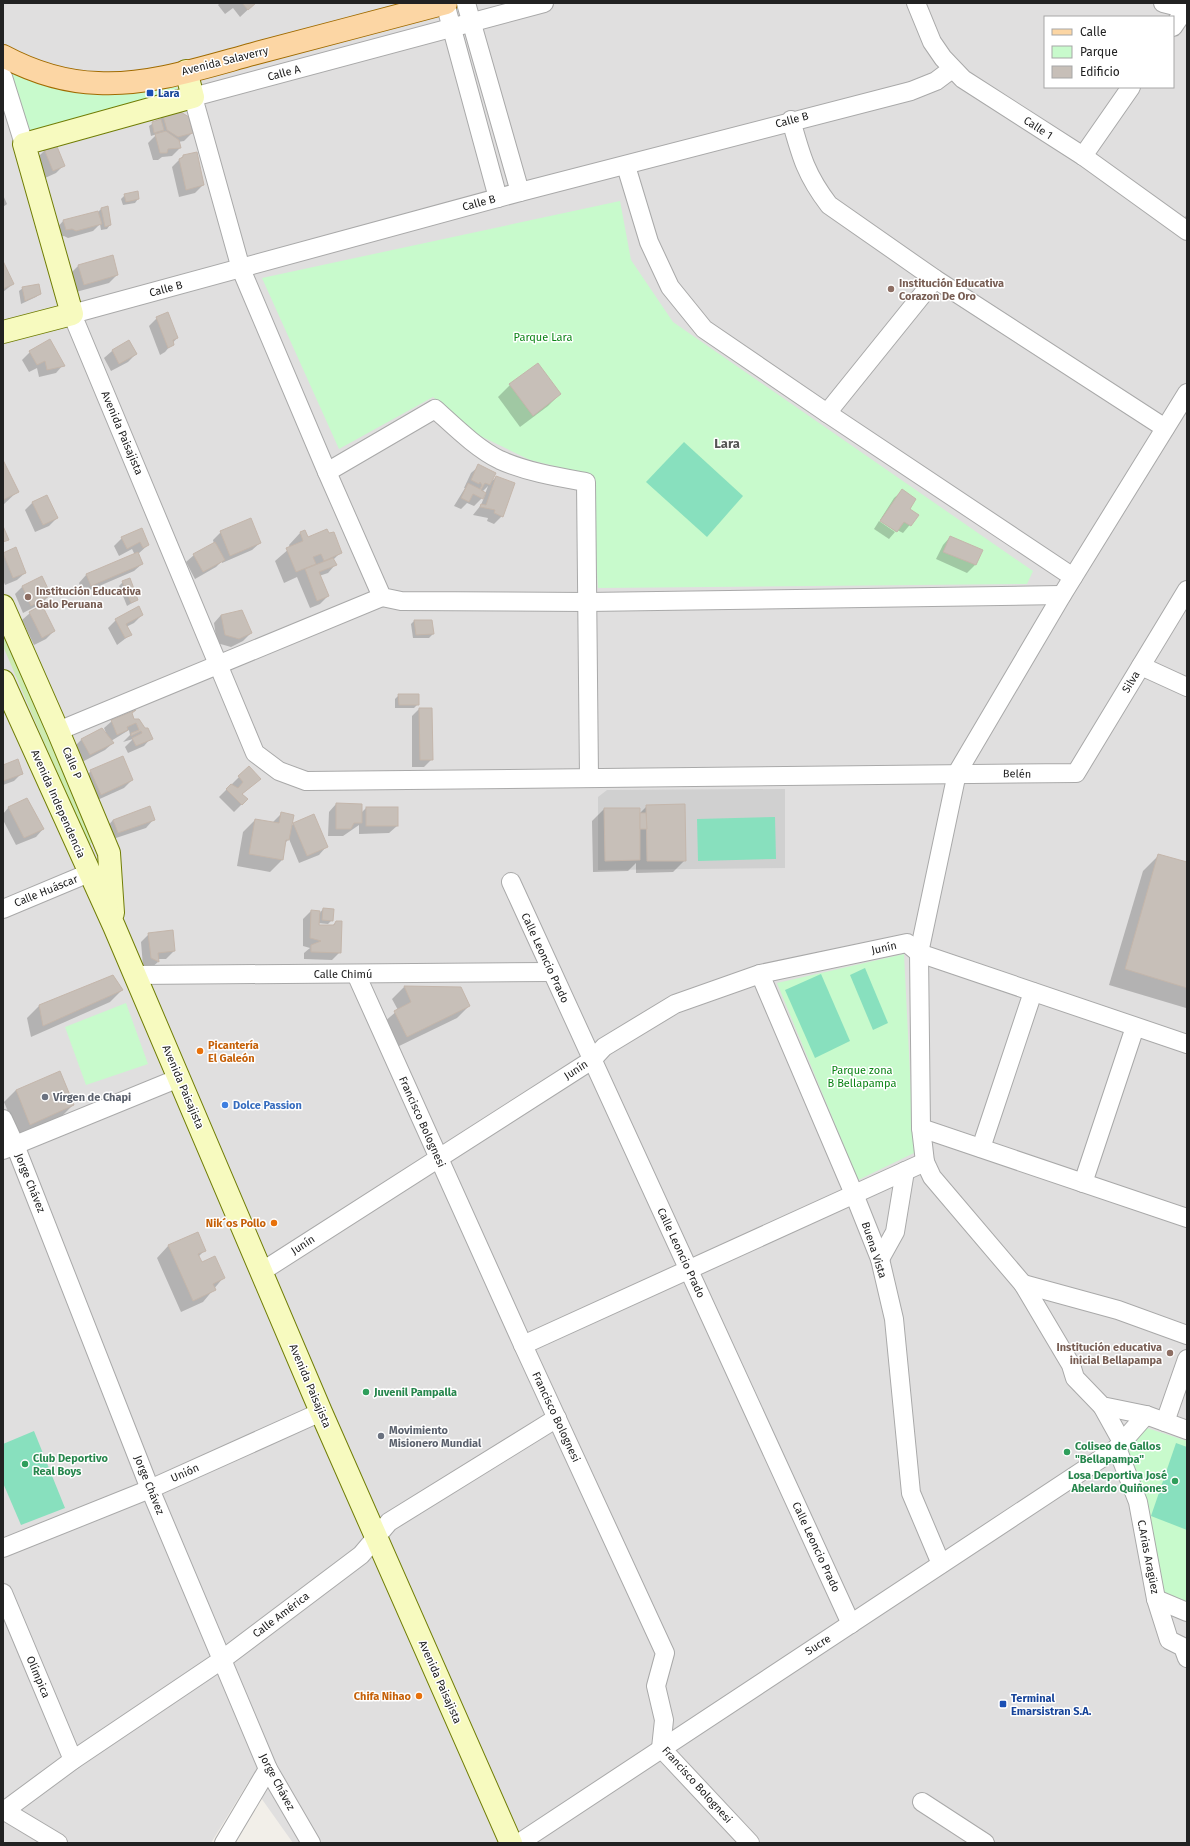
<svg xmlns="http://www.w3.org/2000/svg" width="1190" height="1846" font-family="'Fira Sans',sans-serif">
	<style>
		.residential { fill: #e0dfdf; fill-rule: evenodd }
		.religious { fill: #d0d0d0 }
		.grass { fill: #cdebb0 }
		.park { fill: #c8facc }
		.pitch { fill: #88e0be }
		.shadow { fill: #0003; fill-rule: evenodd }
		.building { fill: #c7bfb8; stroke: #c4b6ab }
		.lines { fill: none; stroke-linecap: round; stroke-linejoin: round }
		.street-casing { stroke: #a9a9a9; stroke-width: 20 }
		.secondary-casing { stroke: #707d05; stroke-width: 24 }
		.primary-casing { stroke: #a06b00; stroke-width: 24 }
		.street { stroke: #fff; stroke-width: 18 }
		.secondary { stroke: #f7fabf; stroke-width: 22 }
		.primary { stroke: #fcd6a4; stroke-width: 22 }
		.transit-dot { fill: #1a4fb4; stroke: #fff; stroke-width: 1.5 }
		.education-dot { fill: #8d6e63; stroke: #fff; stroke-width: 1.5 }
		.food-dot { fill: #e8710a; stroke: #fff; stroke-width: 1.5 }
		.worship-dot { fill: #6b7280; stroke: #fff; stroke-width: 1.5 }
		.shop-dot { fill: #3f7fe0; stroke: #fff; stroke-width: 1.5 }
		.leisure-dot { fill: #2e9e5b; stroke: #fff; stroke-width: 1.5 }
		.labels { text-anchor: middle; dominant-baseline: central; stroke-width: 3; stroke-linejoin: round; paint-order: stroke }
		.street-label { font-size: 11px; fill: #222; stroke: #fff }
		.transit-label { font-size: 11px; font-weight: bold; fill: #164399; stroke: #fff; text-anchor: start }
		.education-label { font-size: 11px; font-weight: bold; fill: #785e54; stroke: #fff; text-anchor: start }
		.park-label { font-size: 11px; fill: #0c8416; stroke: #fff }
		.food-label { font-size: 11px; font-weight: bold; fill: #c56008; stroke: #fff; text-anchor: end }
		.worship-label { font-size: 11px; font-weight: bold; fill: #5b616d; stroke: #fff; text-anchor: start }
		.shop-label { font-size: 11px; font-weight: bold; fill: #366cbe; stroke: #fff; text-anchor: start }
		.leisure-label { font-size: 11px; font-weight: bold; fill: #27864d; stroke: #fff; text-anchor: start }
		.quarter-label { font-size: 13px; font-weight: bold; fill: #555; stroke: #fff }
	</style>
	<rect width="100%" height="100%" fill="#f2efe9"/>
	<path class="residential" d="M3,3H1187V1843H293L249,1781L211,1843H3ZM1045,17H1173V87H1045Z"/>
	<polygon class="religious" points="785,789 785,868 598,870 598,797 607,790"/>
	<polygon class="grass" points="3,628 94,842 88,845 3,646"/>
	<g class="park">
		<polygon points="8,70 175,82 178,93 30,135"/>
		<polygon points="620,201 631,260 673,322 1033,571 1027,584 598,588 591,475 530,460 476,434 433,397 339,449 262,278"/>
		<polygon points="904,954 914,1153 858,1180 777,983"/>
		<polygon points="126,1003 148,1064 86,1085 65,1027"/>
		<polygon points="1144,1427 1187,1441 1187,1607 1164,1598 1152,1535 1126,1445"/>
	</g>
	<g class="pitch">
		<polygon points="684,442 743,496 707,537 646,482"/>
		<polygon points="775,817 776,859 698,861 697,819"/>
		<polygon points="865,968 888,1023 873,1030 850,975"/>
		<polygon points="821,974 850,1041 815,1058 785,990"/>
		<polygon points="34,1431 65,1508 21,1525 3,1483 3,1444"/>
		<polygon points="1176,1443 1187,1447 1187,1530 1151,1516"/>
	</g>
	<g class="shadow">
		<polygon points="220,3 255,3 240,17 233,8 225,14 218,5"/>
		<polygon points="163,117 192,133 184,141 178,142 180,148 172,156 162,157 158,160 153,160 148,143 157,134 151,136 149,126"/>
		<polygon points="45,150 64,165 56,173 45,178 37,158"/>
		<polygon points="183,156 203,185 195,193 179,197 172,167"/>
		<polygon points="3,195 7,204 3,207"/>
		<polygon points="125,195 138,199 135,203 123,205 121,199"/>
		<polygon points="101,209 110,225 107,229 101,230 100,224 93,231 68,238 64,236 58,237 56,229 63,221 98,212"/>
		<polygon points="1187,214 1187,221 1184,219"/>
		<polygon points="3,263 13,284 3,292"/>
		<polygon points="79,265 117,275 109,283 76,292 71,273"/>
		<polygon points="23,288 40,294 36,297 21,304 19,291"/>
		<polygon points="157,318 177,338 165,352 160,355 149,326"/>
		<polygon points="49,341 63,365 56,373 39,377 37,368 29,372 22,360 30,352"/>
		<polygon points="129,341 136,354 128,362 111,371 104,358 112,351"/>
		<polygon points="510,385 560,394 548,406 520,427 498,397"/>
		<polygon points="3,462 18,491 3,505"/>
		<path d="M479,466L491,482L496,477L502,516L494,524L487,521L488,518L473,515L481,505L485,495L474,506L467,503L461,509L454,506L465,488H464L471,473ZM488,486L485,494L482,492Z"/>
		<polygon points="902,491 909,509 918,515 903,533 897,530 896,532 880,520 894,498"/>
		<polygon points="33,502 57,518 49,526 35,532 25,510"/>
		<polygon points="879,521 895,532 889,539 874,529"/>
		<polygon points="141,529 148,545 138,554 142,564 134,571 83,593 79,583 86,575 135,555 132,549 119,556 114,546 122,538"/>
		<polygon points="221,532 260,543 252,550 222,563 222,561 216,567 195,579 186,562 194,555 214,544 213,540"/>
		<polygon points="300,533 308,539 341,552 333,560 335,565 328,573 319,576 328,596 320,604 310,608 297,577 284,583 275,561 290,548 289,545"/>
		<polygon points="950,537 981,551 975,565 967,573 936,559 943,545"/>
		<polygon points="15,549 25,573 17,580 5,585 3,580 3,554"/>
		<polygon points="41,577 50,595 42,603 23,613 15,594 22,587"/>
		<polygon points="123,582 137,600 127,606 119,586"/>
		<polygon points="30,613 54,631 46,639 34,645 22,620"/>
		<polygon points="142,615 134,623 126,627 130,635 117,645 108,628 116,620"/>
		<polygon points="221,615 251,633 243,641 231,647 217,643 214,623"/>
		<polygon points="414,621 431,621 433,634 429,638 413,638 411,624"/>
		<polygon points="399,695 418,704 414,708 395,708 395,699"/>
		<polygon points="419,709 432,759 424,767 412,767 412,716"/>
		<polygon points="134,720 151,738 144,746 128,753 125,747 133,739 123,742 130,735 129,730 111,741 113,743 105,750 82,762 74,747 82,739 107,735 104,728 112,721"/>
		<polygon points="3,766 22,773 14,781 3,785"/>
		<polygon points="249,767 260,779 242,794 247,799 234,812 219,797"/>
		<polygon points="91,771 132,780 124,788 93,802 83,779"/>
		<polygon points="26,799 43,829 36,837 16,845 3,820 3,814 8,808"/>
		<polygon points="336,804 361,813 366,808 397,826 389,833 359,834 359,825 343,836 328,836 329,812"/>
		<polygon points="647,806 685,860 673,872 636,873 636,863 628,871 593,872 592,821 604,809 639,814"/>
		<polygon points="281,814 290,827 294,823 326,847 319,855 299,863 289,839 285,843 282,860 270,872 237,866 243,832 255,820 272,823"/>
		<polygon points="113,820 153,820 146,828 110,840 106,828"/>
		<polygon points="1159,855 1187,863 1186,1008 1109,985 1143,871"/>
		<polygon points="323,909 332,920 328,924 318,923 318,926 332,926 336,922 340,952 332,960 304,959 304,953 310,948 303,946 303,919 311,911 319,914"/>
		<polygon points="149,934 174,951 166,959 157,959 158,962 150,969 143,966 141,942"/>
		<polygon points="404,987 461,988 469,1006 457,1018 395,1048 383,1023 398,1010 392,999"/>
		<polygon points="122,990 110,1002 31,1037 27,1018 39,1006"/>
		<polygon points="16,1090 73,1105 61,1117 18,1136 4,1102"/>
		<polygon points="168,1246 205,1250 198,1257 201,1264 223,1278 203,1302 181,1312 157,1258"/>
	</g>
	<g class="building">
		<polygon points="242,3 256,3 248,10"/>
		<polygon points="179,111 189,117 193,133 178,137 167,130 163,116"/>
		<polygon points="161,119 164,130 154,133 152,122"/>
		<polygon points="166,131 179,140 181,148 168,149 167,153 160,153 155,134"/>
		<polygon points="56,144 65,166 53,171 44,149"/>
		<polygon points="197,152 204,185 186,190 179,159 183,157 183,155"/>
		<polygon points="138,191 139,199 126,202 124,194"/>
		<polygon points="108,206 111,225 105,227 101,208"/>
		<polygon points="98,211 102,224 76,231 72,229 66,230 63,220"/>
		<polygon points="113,255 118,275 84,285 78,265"/>
		<polygon points="3,261 14,284 3,289"/>
		<polygon points="39,284 41,294 25,301 22,287"/>
		<polygon points="168,312 178,338 173,340 174,345 168,348 156,317"/>
		<polygon points="50,339 65,366 47,370 45,361 37,365 29,351"/>
		<polygon points="129,340 137,354 119,364 112,350"/>
		<polygon points="538,363 561,394 533,416 509,384"/>
		<polygon points="3,460 19,492 3,500"/>
		<polygon points="478,464 496,473 490,485 485,483 481,490 486,493 483,499 473,494 469,502 461,498 468,483 480,489 482,485 480,482 479,484 471,480"/>
		<polygon points="496,476 515,483 503,517 494,513 495,510 480,507 481,504 486,505"/>
		<polygon points="902,489 916,499 910,509 919,515 911,526 904,522 897,532 880,521"/>
		<polygon points="47,495 58,518 43,525 32,502"/>
		<polygon points="251,518 261,543 230,556 220,531"/>
		<polygon points="3,526 9,540 3,542"/>
		<polygon points="142,528 149,545 143,548 140,542 127,549 121,537"/>
		<polygon points="327,529 329,533 334,532 342,553 324,561 321,554 313,557 316,564 296,572 286,548 303,541 300,532 305,530 308,537"/>
		<polygon points="950,536 983,550 976,565 943,552"/>
		<polygon points="215,542 225,560 203,572 193,554"/>
		<polygon points="16,547 26,573 13,578 3,553"/>
		<polygon points="138,552 143,564 91,586 86,574"/>
		<polygon points="333,558 337,565 319,572 329,596 317,601 305,569"/>
		<polygon points="42,576 51,595 31,606 22,586"/>
		<polygon points="130,578 138,600 131,603 122,581"/>
		<polygon points="42,605 55,631 42,638 29,612"/>
		<polygon points="139,606 143,615 126,624 132,635 125,638 115,619"/>
		<polygon points="242,610 252,633 239,639 225,635 221,615"/>
		<polygon points="414,620 432,620 434,634 416,635"/>
		<polygon points="398,694 419,694 419,705 399,705"/>
		<polygon points="419,708 432,708 433,760 420,760"/>
		<polygon points="136,710 132,713 134,719 139,719 145,728 148,728 153,739 136,746 132,738 142,733 141,731 131,736 131,733 139,730 136,723 127,727 128,730 117,735 111,720"/>
		<polygon points="102,728 114,743 90,755 81,739"/>
		<polygon points="123,756 133,780 101,795 90,770"/>
		<polygon points="18,759 23,774 3,781 3,765"/>
		<polygon points="249,766 261,779 242,794 248,799 242,805 226,789 231,784 238,788 243,782 238,776"/>
		<polygon points="27,798 44,829 24,838 8,807"/>
		<polygon points="336,803 362,804 362,823 354,823 351,829 336,829"/>
		<polygon points="685,804 686,861 647,861 646,805"/>
		<polygon points="150,806 155,820 118,833 113,820"/>
		<rect x="366" y="807" width="32" height="19"/>
		<polygon points="604,808 640,808 640,860 605,861"/>
		<polygon points="281,812 294,815 289,840 286,840 283,860 249,854 255,819 279,823"/>
		<polygon points="640,813 646,813 647,829 640,829"/>
		<polygon points="314,814 328,847 307,856 293,823"/>
		<polygon points="1158,854 1187,862 1187,988 1125,969"/>
		<polygon points="323,908 334,909 333,921 322,920"/>
		<polygon points="311,910 320,911 319,925 334,925 336,921 342,921 341,953 311,952 311,945 321,941 310,938"/>
		<polygon points="173,930 175,951 158,953 159,962 151,958 148,933"/>
		<polygon points="113,975 123,990 43,1026 39,1005"/>
		<polygon points="404,986 461,987 470,1006 407,1037 394,1011 411,1002"/>
		<polygon points="60,1071 74,1105 30,1125 16,1090"/>
		<polygon points="198,1232 206,1251 198,1254 202,1262 215,1256 225,1278 213,1284 216,1290 193,1301 168,1245"/>
	</g>
	<g class="lines">
		<g class="street-casing">
			<g id="street">
				<polyline points="445,3 498,198"/>
				<polyline points="466,3 520,192"/>
				<polyline points="544,3 193,97 241,269 327,472 382,597 401,601 587,602 1062,595"/>
				<polyline points="916,3 932,42 943,58 963,79 1083,156 1187,231"/>
				<polyline points="1163,3 1187,9"/>
				<polyline points="1173,27 1186,8"/>
				<polyline points="952,69 936,81 911,91 520,192 72,314 255,753 279,771 306,781 1076,773 1187,590"/>
				<polyline points="3,77 24,144"/>
				<path d="M791,120C801,156 806,175 829,205L935,279L1165,428"/>
				<polyline points="1083,156 1131,87"/>
				<polyline points="626,166 649,242 670,287 704,329 827,413 1073,577"/>
				<polyline points="1187,393 1062,595 957,773 919,953 921,1128 925,1162 932,1177 1023,1284 1071,1365 1075,1378 1102,1406 1146,1415 1187,1430"/>
				<polyline points="827,413 935,279"/>
				<path d="M327,472L435,409C454,426 477,449 500,460C527,472 558,477 586,482L589,778"/>
				<polyline points="1141,666 1187,687"/>
				<polyline points="58,731 382,597"/>
				<polyline points="511,882 851,1624"/>
				<polyline points="3,909 89,873"/>
				<polyline points="356,974 523,1345 665,1653 656,1686 664,1720 661,1748 750,1843"/>
				<polyline points="760,974 854,1194 880,1259 894,1319 911,1493 941,1564"/>
				<polyline points="134,975 552,972"/>
				<polyline points="3,1119 15,1145 150,1489 268,1769 311,1843"/>
				<polyline points="921,1128 1187,1218"/>
				<polyline points="981,1148 1033,992"/>
				<polyline points="3,1150 179,1078"/>
				<polyline points="1083,1183 1135,1027"/>
				<polyline points="880,1259 895,1232 905,1171"/>
				<polyline points="261,1272 592,1060 604,1047 675,1004 760,974 907,943 919,953 1187,1044"/>
				<polyline points="1023,1284 1118,1310 1187,1335"/>
				<polyline points="523,1345 925,1162"/>
				<polyline points="1102,1406 1122,1442"/>
				<polyline points="1165,1422 1187,1359"/>
				<polyline points="1117,1448 1138,1502 1156,1599 1169,1640 1183,1647 1187,1658"/>
				<polyline points="3,1548 150,1489 321,1412"/>
				<polyline points="3,1593 73,1760"/>
				<polyline points="1156,1599 1187,1612"/>
				<polyline points="922,1802 985,1843"/>
				<polyline points="3,1810 58,1843"/>
				<polyline points="4,1811 73,1760 223,1659 361,1555 389,1522 557,1418"/>
				<polyline points="224,1843 268,1769"/>
				<polyline points="519,1843 1117,1448 1146,1415"/>
			</g>
		</g>
		<g class="secondary-casing">
			<g id="secondary">
				<polyline points="3,332 72,314 24,144 193,97 186,71"/>
				<polyline points="3,606 58,731 109,853 113,913"/>
				<polyline points="3,681 114,926 321,1412 511,1843"/>
			</g>
		</g>
		<g class="primary-casing">
			<path id="primary" d="M3,56C33,72 65,82 98,83C148,86 205,67 253,54C317,37 382,20 446,3"/>
		</g>
		<use href="#street" class="street"/>
		<use href="#secondary" class="secondary"/>
		<use href="#primary" class="primary"/>
	</g>
	<g class="transit-dot">
		<rect x="146" y="89" width="8" height="8" rx="2"/>
		<rect x="999" y="1700" width="8" height="8" rx="2"/>
	</g>
	<g class="education-dot">
		<circle cx="891" cy="289" r="4"/>
		<circle cx="28" cy="597" r="4"/>
		<circle cx="1170" cy="1353" r="4"/>
	</g>
	<g class="food-dot">
		<circle cx="200" cy="1051" r="4"/>
		<circle cx="274" cy="1223" r="4"/>
		<circle cx="419" cy="1696" r="4"/>
	</g>
	<g class="worship-dot">
		<circle cx="45" cy="1097" r="4"/>
		<circle cx="381" cy="1436" r="4"/>
	</g>
	<circle class="shop-dot" cx="225" cy="1105" r="4"/>
	<g class="leisure-dot">
		<circle cx="366" cy="1392" r="4"/>
		<circle cx="1067" cy="1452" r="4"/>
		<circle cx="25" cy="1464" r="4"/>
		<circle cx="1175" cy="1481" r="4"/>
	</g>
	<g class="labels">
		<g class="street-label">
			<text transform="translate(225 61) rotate(-14)">Avenida Salaverry</text>
			<text transform="translate(284 73) rotate(-15)">Calle A</text>
			<text transform="translate(792 120) rotate(-15)">Calle B</text>
			<text transform="translate(1038 128) rotate(33)">Calle 1</text>
			<text transform="translate(479 203) rotate(-15)">Calle B</text>
			<text transform="translate(166 289) rotate(-15)">Calle B</text>
			<text transform="translate(122 433) rotate(67)">Avenida Paisajista</text>
			<text transform="translate(1131 682) rotate(-59)">Silva</text>
			<text transform="translate(72 763) rotate(67)">Calle P</text>
			<text transform="translate(1017 774) rotate(1)">Belén</text>
			<text transform="translate(58 804) rotate(66)">Avenida Independencia</text>
			<text transform="translate(46 891) rotate(-22)">Calle Huáscar</text>
			<text transform="translate(884 948) rotate(-12)">Junín</text>
			<text transform="translate(545 958) rotate(65)">Calle Leoncio Prado</text>
			<text x="343" y="974">Calle Chimú</text>
			<text transform="translate(576 1070) rotate(-33)">Junín</text>
			<text transform="translate(183 1087) rotate(67)">Avenida Paisajista</text>
			<text transform="translate(422 1122) rotate(66)">Francisco Bolognesi</text>
			<text transform="translate(30 1183) rotate(68)">Jorge Chávez</text>
			<text transform="translate(303 1245) rotate(-33)">Junín</text>
			<text transform="translate(874 1250) rotate(72)">Buena Vista</text>
			<text transform="translate(681 1253) rotate(65)">Calle Leoncio Prado</text>
			<text transform="translate(310 1386) rotate(67)">Avenida Paisajista</text>
			<text transform="translate(556 1417) rotate(65)">Francisco Bolognesi</text>
			<text transform="translate(185 1473) rotate(-24)">Unión</text>
			<text transform="translate(149 1485) rotate(68)">Jorge Chávez</text>
			<text transform="translate(816 1547) rotate(65)">Calle Leoncio Prado</text>
			<text transform="translate(1148 1557) rotate(79)">C.Arias Aragüez</text>
			<text transform="translate(281 1615) rotate(-37)">Calle América</text>
			<text transform="translate(818 1645) rotate(-33)">Sucre</text>
			<text transform="translate(38 1677) rotate(67)">Olímpica</text>
			<text transform="translate(440 1682) rotate(66)">Avenida Paisajista</text>
			<text transform="translate(277 1782) rotate(62)">Jorge Chávez</text>
			<text transform="translate(697 1785) rotate(48)">Francisco Bolognesi</text>
		</g>
		<g class="transit-label">
			<text x="158" y="93">Lara</text>
			<text x="1011" y="1698">Terminal<tspan x="1011" dy="13">Emarsistran S.A.</tspan></text>
		</g>
		<g class="education-label">
			<text x="899" y="283">Institución Educativa<tspan x="899" dy="13">Corazon De Oro</tspan></text>
			<text x="36" y="591">Institución Educativa<tspan x="36" dy="13">Galo Peruana</tspan></text>
			<text x="1162" y="1347" text-anchor="end">Institución educativa<tspan x="1162" dy="13">inicial Bellapampa</tspan></text>
		</g>
		<g class="park-label">
			<text x="543" y="337">Parque Lara</text>
			<text x="862" y="1070">Parque zona<tspan x="862" dy="13">B Bellapampa</tspan></text>
		</g>
		<g class="food-label">
			<text x="208" y="1045" text-anchor="start">Picantería<tspan x="208" dy="13">El Galeón</tspan></text>
			<text x="266" y="1223">Nik´os Pollo</text>
			<text x="411" y="1696">Chifa Nihao</text>
		</g>
		<g class="worship-label">
			<text x="53" y="1097">Vírgen de Chapi</text>
			<text x="389" y="1430">Movimiento<tspan x="389" dy="13">Misionero Mundial</tspan></text>
		</g>
		<g class="shop-label">
			<text x="233" y="1105">Dolce Passion</text>
		</g>
		<g class="leisure-label">
			<text x="374" y="1392">Juvenil Pampalla</text>
			<text x="1075" y="1446">Coliseo de Gallos<tspan x="1075" dy="13">"Bellapampa"</tspan></text>
			<text x="33" y="1458">Club Deportivo<tspan x="33" dy="13">Real Boys</tspan></text>
			<text x="1167" y="1475" text-anchor="end">Losa Deportiva José<tspan x="1167" dy="13">Abelardo Quiñones</tspan></text>
		</g>
		<g class="quarter-label">
			<text x="727" y="443">Lara</text>
		</g>
	</g>
	<rect width="1190" height="1846" fill="none" stroke="#222222" stroke-width="8"/>
	<rect x="1044" y="16" width="130" height="72" fill="#ffffff" stroke="#a7a7a7"/>
	<rect x="1052" y="29" width="20" height="6" fill="#fcd6a4" stroke="#a7a7a7"/>
	<text x="1080" y="36" font-size="12" fill="#222222">Calle</text>
	<rect x="1052" y="46" width="20" height="12" fill="#c8facc" stroke="#a7a7a7"/>
	<text x="1080" y="56" font-size="12" fill="#222222">Parque</text>
	<rect x="1052" y="66" width="20" height="12" fill="#c7bfb8" stroke="#a7a7a7"/>
	<text x="1080" y="76" font-size="12" fill="#222222">Edificio</text>
</svg>
